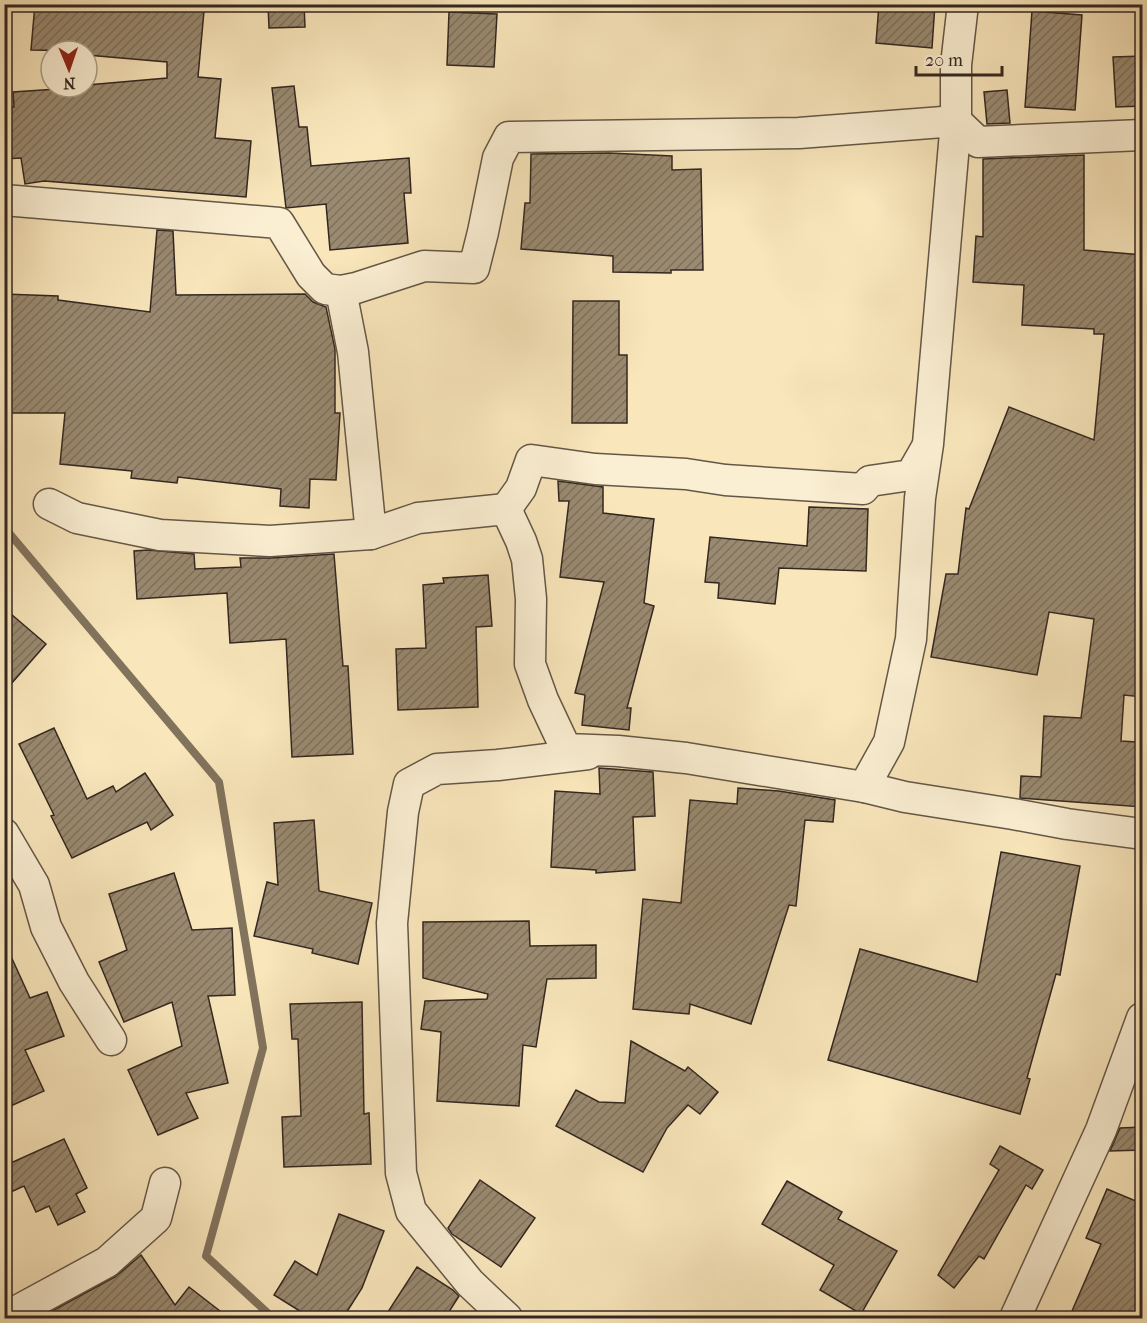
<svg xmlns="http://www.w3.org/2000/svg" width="1147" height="1323" font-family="'IM FELL French Canon',serif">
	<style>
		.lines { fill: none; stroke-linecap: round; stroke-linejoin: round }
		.stream { stroke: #82735d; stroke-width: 8 }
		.building { fill: url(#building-hatch); stroke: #332720; stroke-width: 1.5 }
		.minor-casing { stroke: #645747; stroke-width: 33 }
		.minor { stroke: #fbefd3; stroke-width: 30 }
	</style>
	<defs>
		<pattern id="building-hatch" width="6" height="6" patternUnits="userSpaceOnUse" patternTransform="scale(1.5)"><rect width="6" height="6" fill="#9a8a71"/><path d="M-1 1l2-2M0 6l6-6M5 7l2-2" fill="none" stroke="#7e715c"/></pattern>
	</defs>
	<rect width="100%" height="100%" fill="#f9e6bb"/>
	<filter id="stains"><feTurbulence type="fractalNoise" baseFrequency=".00333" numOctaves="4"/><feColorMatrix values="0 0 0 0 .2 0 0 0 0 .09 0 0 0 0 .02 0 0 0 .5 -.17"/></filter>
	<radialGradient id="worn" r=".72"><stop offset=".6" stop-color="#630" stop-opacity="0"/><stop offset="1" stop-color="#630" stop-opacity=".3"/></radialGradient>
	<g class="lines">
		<polyline class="stream" points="4,527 219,782 263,1048 206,1256 273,1318"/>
	</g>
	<g class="building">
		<polygon points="35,4 126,4 204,11 198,77 221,79 215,138 251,141 246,197 44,181 25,184 21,158 4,159 4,107 14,107 13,92 87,87 87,85 167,78 167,62 87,55 87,51 31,50"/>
		<polygon points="268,4 304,4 305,27 269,28"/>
		<polygon points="879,4 935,4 932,48 876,43"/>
		<polygon points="1032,11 1082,15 1075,110 1025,107"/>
		<polygon points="449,12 497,14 494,67 447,65"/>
		<polygon points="1143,56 1143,106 1116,107 1113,57"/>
		<polygon points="294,86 299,127 307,127 311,166 409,158 411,193 404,193 408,243 330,250 326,204 286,208 272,88"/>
		<polygon points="1007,90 1010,123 987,124 984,92"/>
		<polygon points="609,153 672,156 672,170 701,169 703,270 671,270 671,273 613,272 613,256 521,249 525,203 530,203 531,154"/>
		<polygon points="1084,155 1084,250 1143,255 1143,697 1124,695 1121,741 1137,742 1135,784 1143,784 1143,807 1020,798 1021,776 1041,777 1044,716 1081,718 1094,619 1049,612 1037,675 931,657 946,574 958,574 966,508 969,509 1009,407 1094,440 1104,334 1094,334 1094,329 1022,325 1024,285 973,282 976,236 983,237 983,159"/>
		<polygon points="157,230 173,231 176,295 305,294 313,302 326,307 335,349 335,413 340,413 336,480 310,479 309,508 280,506 281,489 178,477 177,483 131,478 132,471 60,464 65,413 4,413 4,294 58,296 58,300 150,312"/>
		<polygon points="573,301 619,301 619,355 627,355 627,423 572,423"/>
		<polygon points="558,481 603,487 603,513 654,519 644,603 654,606 627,708 631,708 629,730 582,725 585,695 575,693 604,582 560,577 569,501 559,501"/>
		<polygon points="809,507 868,509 866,571 779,568 775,604 718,598 719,583 705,582 710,537 807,546"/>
		<polygon points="148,550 194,554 195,569 241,567 240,558 271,558 334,554 343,666 348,666 353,754 292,757 286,639 230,643 227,593 137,599 134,551"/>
		<polygon points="488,575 492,626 476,627 478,707 398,710 396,649 426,648 423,585 444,583 443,578"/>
		<polygon points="4,608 46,644 4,692"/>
		<polygon points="54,728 87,799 113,786 116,792 145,773 173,815 151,830 147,822 72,858 51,816 54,815 19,744"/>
		<polygon points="599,768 653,772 655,816 633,817 635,870 596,873 596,870 551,867 555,791 600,794"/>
		<polygon points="738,788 779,791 835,800 833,822 805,820 796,906 789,905 751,1024 690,1004 689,1014 633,1009 643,899 681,903 690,800 737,804"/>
		<polygon points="314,820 319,891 372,903 358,964 312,953 313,949 254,936 267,882 278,885 274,823"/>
		<polygon points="1001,852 1080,866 1060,975 1056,974 1027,1078 1030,1079 1020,1114 828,1060 860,949 977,982"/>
		<polygon points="174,873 192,930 232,928 235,995 208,996 228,1083 186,1093 198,1118 158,1135 128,1070 182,1046 172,1002 124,1022 99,962 127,950 109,894"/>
		<polygon points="529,921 530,946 596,945 596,978 547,979 536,1047 523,1045 519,1106 437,1101 441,1032 421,1029 425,1001 487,999 488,994 423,978 423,922"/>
		<polygon points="4,941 30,998 47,992 64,1036 25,1050 44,1091 4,1109"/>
		<polygon points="362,1002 364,1114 369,1113 371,1164 284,1167 282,1117 301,1116 298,1039 292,1039 290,1004"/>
		<polygon points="631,1041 685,1071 688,1067 718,1092 700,1114 688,1105 667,1128 643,1172 556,1126 576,1090 599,1102 625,1103"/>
		<polygon points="1143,1127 1143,1150 1110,1151 1120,1128"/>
		<polygon points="64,1139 87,1188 76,1194 85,1212 58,1225 49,1206 36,1212 24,1186 4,1195 4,1166"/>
		<polygon points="1000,1146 1043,1170 1032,1189 1026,1185 984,1259 979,1256 954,1288 938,1275 999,1170 990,1164"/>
		<polygon points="480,1180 535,1218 501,1267 452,1234 448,1228"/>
		<polygon points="787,1181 842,1212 838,1219 897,1251 861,1314 820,1290 834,1265 762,1224"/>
		<polygon points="1107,1189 1143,1204 1143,1318 1069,1318 1101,1244 1086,1238"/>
		<polygon points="339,1214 384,1231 362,1288 343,1318 311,1318 274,1295 295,1261 317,1275"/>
		<polygon points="141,1255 175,1305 189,1287 229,1318 39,1318 115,1277"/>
		<polygon points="417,1267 453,1290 459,1296 445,1318 384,1318"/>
	</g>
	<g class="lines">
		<g class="minor-casing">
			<g id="minor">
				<polyline points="4,200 279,223 311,275 325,289 341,291 356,288 424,266 474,268 483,232 498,158 509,137 799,133 956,121 978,142 1142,135"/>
				<polyline points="341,291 353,352 371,534"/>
				<polyline points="49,504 77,518 160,535 270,541 371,534 418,518 506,509 521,541 527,559 531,599 530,664 543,700 566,749 618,751 686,758 864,787 905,797 1013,814 1067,824 1142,834"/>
				<polyline points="506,509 521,488 531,460 595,469 686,474 725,480 863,489 870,481 911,475 927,447"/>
				<polyline points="864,787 889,742 911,639 920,498 928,444 956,121 956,65 963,4"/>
				<polyline points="4,834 34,885 46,927 74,982 111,1040"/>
				<polyline points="4,1318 107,1262 156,1218 165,1183"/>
				<polyline points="507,1318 470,1283 411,1211 401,1173 392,923 403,812 409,784 437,769 498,765 588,754"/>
				<polyline points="1015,1318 1101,1130 1142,1018"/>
			</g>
		</g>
		<use href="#minor" class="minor"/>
	</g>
	<rect width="1147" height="1323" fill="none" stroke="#f9e6bb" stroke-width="24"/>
	<rect x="6" y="6" width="1135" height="1311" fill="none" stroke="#332720" stroke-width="3"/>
	<rect x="12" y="12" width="1123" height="1299" fill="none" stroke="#332720" stroke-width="1.5"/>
	<g transform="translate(69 69) rotate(178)"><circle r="28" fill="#fbefd3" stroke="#ab9f8b" stroke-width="1.5"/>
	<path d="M0-4.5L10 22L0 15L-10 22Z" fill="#8f2418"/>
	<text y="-9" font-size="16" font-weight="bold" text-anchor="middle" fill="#332720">N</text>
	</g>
	<path d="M916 66v9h86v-9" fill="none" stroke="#332720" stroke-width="3"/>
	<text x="925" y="66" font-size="18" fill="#332720" stroke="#fbefd3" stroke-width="4.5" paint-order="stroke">20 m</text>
	<rect width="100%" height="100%" filter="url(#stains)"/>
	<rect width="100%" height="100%" fill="url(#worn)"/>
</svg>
